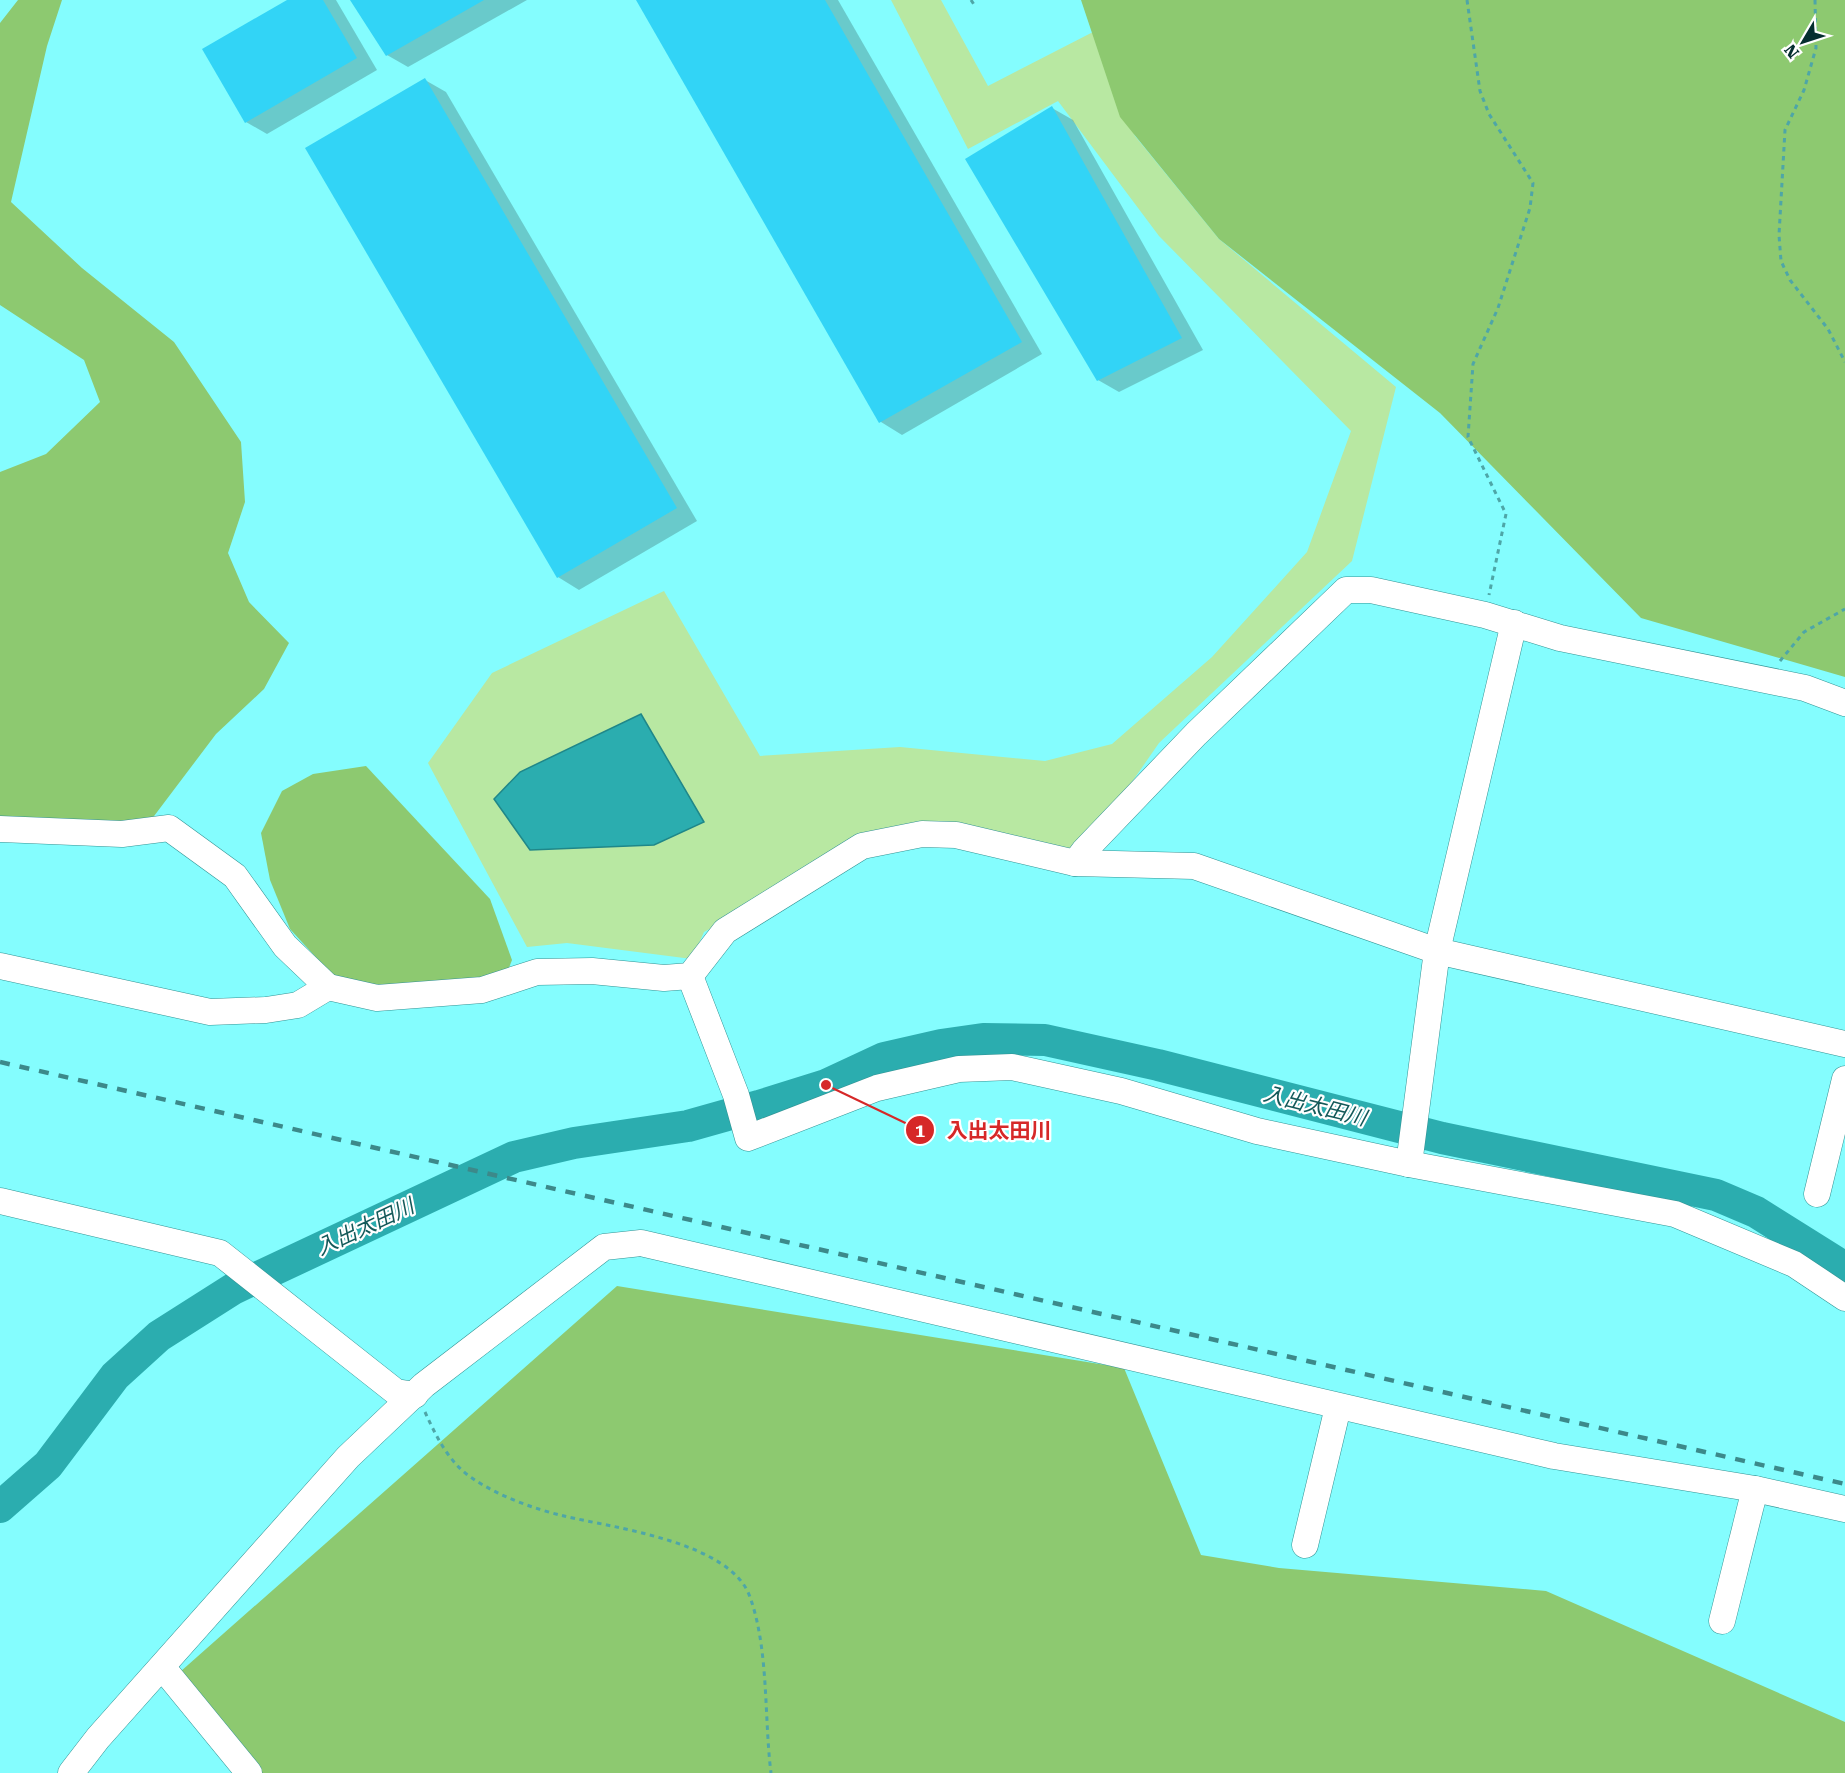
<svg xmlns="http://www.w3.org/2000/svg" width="1845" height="1773" font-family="'Roboto Serif','Noto Sans JP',serif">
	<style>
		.green { fill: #b8e8a2 }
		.forest { fill: #8dc970 }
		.water { fill: #2badaf; stroke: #1f8789; stroke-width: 1.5 }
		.shadow { fill: #0003 }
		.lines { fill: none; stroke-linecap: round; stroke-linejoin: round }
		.river { stroke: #2badaf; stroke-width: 32 }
		.building { fill: #32d4f6 }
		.minor-casing { stroke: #339394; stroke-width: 27 }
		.path { stroke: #4ea6a7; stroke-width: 3; stroke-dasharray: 4.5 4.5; stroke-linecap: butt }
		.minor { stroke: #fff; stroke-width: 26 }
		.rail { stroke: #3c898a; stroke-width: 4.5; stroke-dasharray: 10 10; stroke-linecap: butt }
		.labels { text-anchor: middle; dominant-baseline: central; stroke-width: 4.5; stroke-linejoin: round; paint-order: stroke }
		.water-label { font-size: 21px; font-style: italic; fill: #145a5a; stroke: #fff }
		.leader { fill: none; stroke: #d62828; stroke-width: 2 }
		.callout-dot { fill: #d62828; stroke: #fff; stroke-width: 2 }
		.mark-label { font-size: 18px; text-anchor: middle; font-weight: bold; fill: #fff }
		.callout-label { font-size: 21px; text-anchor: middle; font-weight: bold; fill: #d62828; stroke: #fff; stroke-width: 4.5; stroke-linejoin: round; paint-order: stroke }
	</style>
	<rect width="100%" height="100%" fill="#84fdfe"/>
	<polygon class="green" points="891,0 941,0 988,86 1093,32 1135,136 1219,239 1396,387 1352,561 1159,743 1084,851 922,834 845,856 704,932 692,959 567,943 527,947 428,763 492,673 664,591 760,756 900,747 1045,761 1112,744 1212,657 1307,552 1351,431 1159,236 1058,101 968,149"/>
	<g class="forest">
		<polygon points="18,0 62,0 47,46 11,202 82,268 174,342 241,442 245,502 228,553 249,602 289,643 264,689 216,734 142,832 0,828 0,472 46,454 100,402 84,360 0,305 0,23"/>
		<polygon points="1081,0 1845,0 1845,677 1641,618 1440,413 1219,239 1120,117"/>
		<polygon points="366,766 490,899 512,960 503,983 344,988 290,929 270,880 261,833 282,791 313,774"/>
		<polygon points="617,1286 1124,1368 1201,1555 1279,1568 1546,1591 1845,1722 1845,1773 247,1773 180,1672"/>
	</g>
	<polygon class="water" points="641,714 704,822 654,845 530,850 494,799 520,772"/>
	<g class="shadow">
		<polygon points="290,0 336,0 377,70 267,134 246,122"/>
		<polygon points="351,0 527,0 408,67 387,55"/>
		<polygon points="638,0 838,0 1042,354 902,435 881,422"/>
		<polygon points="425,80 446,92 697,521 579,590 558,577"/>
		<polygon points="1052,108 1073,120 1203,350 1119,392 1098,380"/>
	</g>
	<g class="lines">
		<polyline class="river" points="0,1507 48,1465 115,1376 159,1336 233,1289 514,1157 574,1143 688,1126 759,1106 826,1085 884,1058 941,1045 983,1039 1045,1040 1158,1065 1442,1138 1716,1195 1756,1212 1845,1268"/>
	</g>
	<g class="building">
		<polygon points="287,0 323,0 357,58 245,123 202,49"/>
		<polygon points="350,0 484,0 386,56"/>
		<polygon points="636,0 825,0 1022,342 879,423"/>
		<polygon points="425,78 677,508 557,578 305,148"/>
		<polygon points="1052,106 1182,338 1097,381 965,159"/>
	</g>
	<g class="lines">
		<g class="minor-casing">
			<g id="minor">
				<polyline points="0,829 122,834 169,828 235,876 285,946 328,987"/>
				<polyline points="1075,863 1084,851 1196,734 1346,590 1371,590 1485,615 1560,638 1805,688 1845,703"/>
				<polyline points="0,966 210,1012 266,1010 298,1005 328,987 377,998 482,990 537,972 592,971 664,978 690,976 725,931 862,846 922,834 956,835 1075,863 1194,866 1437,951 1845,1044"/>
				<polyline points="690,976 736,1095 748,1138 877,1088 959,1069 1012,1067 1121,1091 1257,1131 1409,1164 1675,1214 1794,1264 1845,1298"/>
				<polyline points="1409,1164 1437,951 1514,623"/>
				<polyline points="1817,1194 1845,1079"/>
				<polyline points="0,1201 220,1253 396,1392 415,1395"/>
				<polyline points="1305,1545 1338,1407"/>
				<polyline points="1722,1621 1755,1489"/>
				<polyline points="163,1668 249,1773"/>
				<polyline points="71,1773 98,1738 348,1457 424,1385 604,1247 641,1243 1554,1456 1755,1489 1845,1509"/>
			</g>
		</g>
		<g class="path">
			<polyline points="971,0 975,6"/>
			<polyline points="1467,0 1480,91 1489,114 1533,183 1530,208 1498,308 1473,364 1468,437 1506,514 1489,595"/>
			<polyline points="1815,0 1816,48 1804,90 1785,130 1779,235 1781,261 1790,280 1828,329 1845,362"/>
			<polyline points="1780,661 1804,632 1845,609"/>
			<path d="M425,1412C436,1436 449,1463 472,1478C498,1496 534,1509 564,1516C614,1528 731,1542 750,1597C769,1650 764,1717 771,1773"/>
		</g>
		<use href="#minor" class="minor"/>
		<polyline class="rail" points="0,1062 1845,1484"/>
	</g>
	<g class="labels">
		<g class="water-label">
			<text transform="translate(1315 1106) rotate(14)">入出太田川</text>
			<text transform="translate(365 1227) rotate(-25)">入出太田川</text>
		</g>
	</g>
	<path class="leader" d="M826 1085L920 1130"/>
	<g class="callout-dot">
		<circle cx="826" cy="1085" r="6"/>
		<circle cx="920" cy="1130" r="15"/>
	</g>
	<g class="mark-label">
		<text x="920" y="1137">1</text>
	</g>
	<g class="callout-label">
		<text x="999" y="1138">入出太田川</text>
	</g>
	<g transform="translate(1803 42) rotate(231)" stroke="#ffffff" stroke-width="4.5" paint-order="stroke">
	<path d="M0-4.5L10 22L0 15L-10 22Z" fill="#042e2f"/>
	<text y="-9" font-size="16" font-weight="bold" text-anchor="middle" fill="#042e2f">N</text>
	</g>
</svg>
